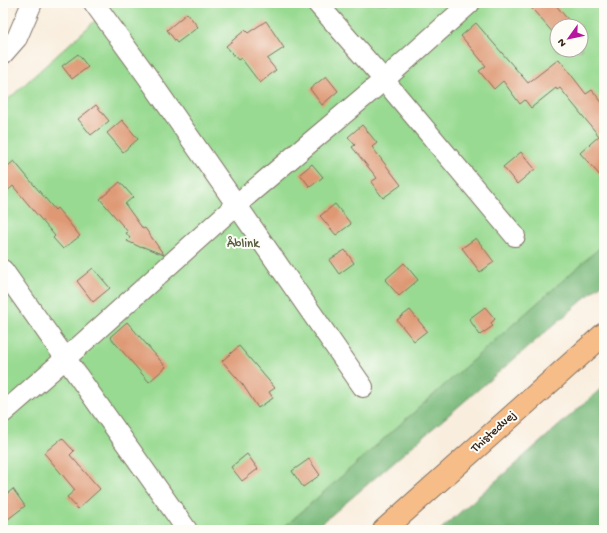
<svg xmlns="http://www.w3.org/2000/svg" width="607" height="533" font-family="'Gochi Hand',sans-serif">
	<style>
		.green { fill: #98da91; stroke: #6a8258; fill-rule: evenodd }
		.forest { fill: #7aba7b; stroke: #5a724c }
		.building { fill: #de9873 }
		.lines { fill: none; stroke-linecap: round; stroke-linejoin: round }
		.street-casing { stroke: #7e6f61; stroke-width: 22 }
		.primary-casing { stroke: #7e6f61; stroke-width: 24 }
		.street { stroke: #fff; stroke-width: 20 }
		.primary { stroke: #f7bd88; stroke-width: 22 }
		.labels { text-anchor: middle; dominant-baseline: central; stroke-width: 4; stroke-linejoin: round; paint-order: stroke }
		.park-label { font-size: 13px; fill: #575f40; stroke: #fdfcf7 }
		.street-label { font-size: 13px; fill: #3b2a1e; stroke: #fdfcf7 }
	</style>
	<rect width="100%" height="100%" fill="#fdfcf7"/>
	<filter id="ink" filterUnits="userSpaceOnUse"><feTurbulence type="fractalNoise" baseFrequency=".025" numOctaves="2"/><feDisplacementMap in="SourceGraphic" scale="8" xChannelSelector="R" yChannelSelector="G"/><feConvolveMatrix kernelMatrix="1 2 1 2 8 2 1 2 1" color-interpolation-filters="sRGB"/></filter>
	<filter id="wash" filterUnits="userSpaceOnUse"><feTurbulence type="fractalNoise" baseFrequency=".012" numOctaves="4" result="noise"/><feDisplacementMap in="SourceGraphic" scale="16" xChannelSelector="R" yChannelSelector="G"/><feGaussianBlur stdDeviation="0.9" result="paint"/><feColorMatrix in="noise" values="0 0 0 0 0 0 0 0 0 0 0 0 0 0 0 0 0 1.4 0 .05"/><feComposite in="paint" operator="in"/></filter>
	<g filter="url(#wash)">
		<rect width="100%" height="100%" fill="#f9eede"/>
		<path class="green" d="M101,3H604V244L281,530H3V104L106,11ZM557,26H581V50H557Z"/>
		<g class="forest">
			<polygon points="604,244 604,282 314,530 281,530"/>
			<polygon points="604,386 604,530 440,530"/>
		</g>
		<g id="blocks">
			<g class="building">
				<polygon points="527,3 554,3 570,22 565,26 557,26 557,33 555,35"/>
				<polygon points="187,13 198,27 177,43 167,30"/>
				<polygon points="266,21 284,48 267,59 276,70 260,83 241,58 238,60 226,46 245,30 248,33"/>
				<polygon points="476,23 528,83 559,59 586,94 592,90 604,105 604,180 580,153 599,136 560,88 557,90 556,88 531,108 525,100 520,104 503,81 494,89 479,71 486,66 461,36"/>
				<polygon points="78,54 88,67 72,79 62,66"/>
				<polygon points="326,76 338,91 322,105 310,89"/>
				<polygon points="96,105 109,121 91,135 78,119"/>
				<polygon points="122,120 138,139 123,152 107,133"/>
				<polygon points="362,125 377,143 372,147 401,185 383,198 371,182 377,178 352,147 355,145 348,137"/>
				<polygon points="521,152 535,169 517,184 503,167"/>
				<polygon points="14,161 55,210 57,208 80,236 63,249 53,238 55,236 13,186 3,195 3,170"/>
				<polygon points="312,164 323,177 310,187 300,174"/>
				<polygon points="120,182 133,197 125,204 143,229 145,228 164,255 141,246 140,247 127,241 130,238 126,233 128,232 100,199"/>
				<polygon points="335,204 351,224 336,235 320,216"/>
				<polygon points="476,238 494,262 480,272 462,248"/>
				<polygon points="345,250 354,263 339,274 329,260"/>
				<polygon points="404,263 418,280 399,296 385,280"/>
				<polygon points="93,268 110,288 93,302 77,281"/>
				<polygon points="485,307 495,319 491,323 493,326 480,335 469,319"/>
				<polygon points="410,310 427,331 414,341 397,320"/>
				<polygon points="127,322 166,367 149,382 110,337"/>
				<polygon points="239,346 275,388 269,392 273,398 258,408 243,385 222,361"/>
				<polygon points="62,438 74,451 70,455 100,489 78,509 67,497 75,490 44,453"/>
				<polygon points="247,454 258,469 242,481 231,467"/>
				<polygon points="309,459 320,475 303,487 292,471"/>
				<polygon points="13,489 25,506 3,523 3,497"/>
			</g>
		</g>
	</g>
	<g filter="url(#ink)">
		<use href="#blocks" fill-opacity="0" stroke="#7e6f61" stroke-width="1"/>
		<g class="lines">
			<g class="street-casing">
				<g id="street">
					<polyline points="94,3 147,76 363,387"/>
					<polyline points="317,3 384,80 515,236"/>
					<polyline points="3,54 17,38 32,3"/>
					<polyline points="3,270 187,530"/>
					<polyline points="3,413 65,359 236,205 384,80 470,3"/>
				</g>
			</g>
			<g class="primary-casing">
				<polyline id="primary" points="384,530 604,334"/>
			</g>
			<use href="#street" class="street"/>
			<use href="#primary" class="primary"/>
		</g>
	</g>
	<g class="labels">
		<g class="park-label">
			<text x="243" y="244">Åblink</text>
		</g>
		<g class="street-label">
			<text transform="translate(494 432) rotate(-42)">Thistedvej</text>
		</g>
	</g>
	<rect width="607" height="533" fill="none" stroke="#fdfcf7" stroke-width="16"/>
	<g transform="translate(569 38) rotate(237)"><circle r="19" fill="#fdfcf7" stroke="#afa8a0"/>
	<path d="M0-3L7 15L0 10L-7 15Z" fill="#b5179e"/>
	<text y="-6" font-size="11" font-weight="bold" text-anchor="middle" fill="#3b2a1e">N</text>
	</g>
</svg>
